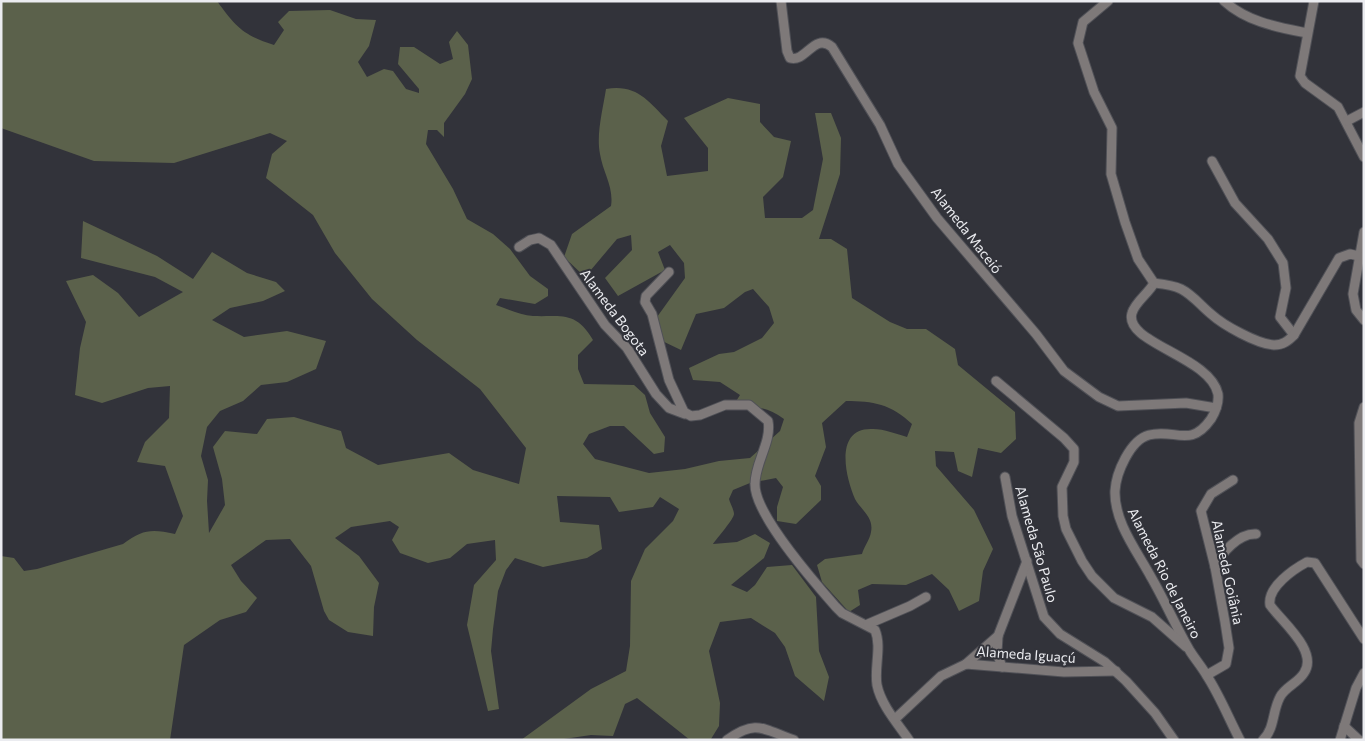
<svg xmlns="http://www.w3.org/2000/svg" width="1365" height="741" font-family="Commissioner,sans-serif">
	<style>
		.green { fill: #5b614b }
		.lines { fill: none; stroke-linecap: round; stroke-linejoin: round }
		.minor-casing { stroke: #505157; stroke-width: 11 }
		.minor { stroke: #7e7979; stroke-width: 9 }
		.labels { text-anchor: middle; dominant-baseline: central; stroke-width: 4; stroke-linejoin: round; paint-order: stroke }
		.street-label { font-size: 14px; fill: #ebecf0; stroke: #32333a }
	</style>
	<rect width="100%" height="100%" fill="#32333a"/>
	<path class="green" d="M1,1H217C236,27 243,35 274,45L284,30L278,22L289,11L330,10L356,19L376,20L369,46L358,62L367,77L384,69L393,71L406,89L419,93V89L398,64L400,47H414L440,64L453,59L449,42L457,31L468,45L472,79L465,94L444,123V137L437,130H428L426,144L453,189L467,219L493,234L510,249L530,276L548,289V296L535,304L500,298L496,305C507,309 521,315 533,316C562,317 576,311 593,340L578,355V369L584,384L634,385L645,395L650,413L665,437L664,452L654,454L624,426H610L589,434L583,444L595,459L649,473L685,469L719,461L750,458L780,431L784,419C768,408 758,405 739,410L733,406L740,395L720,382L693,380L689,368L719,354L734,352L762,338L774,323L769,307L753,289L745,292L724,308L696,314L681,350L656,338L657,317L685,278L684,263L670,245L658,252L665,270L618,296L605,278L632,250L631,235L617,239L585,277L564,257L572,234L611,206C614,187 603,173 600,154C596,134 603,109 606,89C637,84 648,101 668,121L661,146L667,176L708,171V148L684,118L728,98L760,104V122L774,137L791,141L783,177L763,197L765,218H802L813,210L823,159L815,113H831L841,138L840,174L819,239H831L847,249L852,298L890,322L907,329H926L955,349L958,365L1015,412L1016,439L1001,453L978,448L972,477L958,471L954,452L935,451L936,466L974,510L993,549L983,571L979,601L959,611L949,590L932,574L906,585L872,584L858,590L860,605L849,612L822,582L817,565L825,559L862,554C864,547 870,539 871,532C874,517 861,510 855,499C845,476 834,427 873,429C884,429 897,434 907,437L912,424C891,404 873,401 846,401L822,423L826,447L815,476L821,486V500L796,524L777,521V507L783,487L776,478L750,483L733,490L729,499C730,503 734,510 734,514C734,519 717,538 713,544L737,542L755,534L770,543L764,558L731,585L747,592L755,585L767,567L792,565L816,597L819,651L829,677L824,701L795,676L785,647L775,633L751,618L720,622L709,651L720,703L719,726L711,739L690,740L637,698L625,704L613,736L591,735L557,740H521L591,689L626,671L630,646L631,581L645,549L673,521L679,509L660,497L653,507L619,512L610,497L557,496L560,522L599,525L602,549L587,558L543,567L515,558L506,570L498,591L493,629L491,651L499,709L488,711L467,625L474,585L496,560L495,540L467,544L450,558L428,563L400,553L392,540L399,527L390,521L351,527L335,538L359,556L379,583L374,607L373,636L348,632L329,620L324,611L311,566L290,539L266,540L231,565L241,581L257,598L246,612L220,620L184,645L170,740H1V556L14,558L24,571L37,569L123,544C143,529 152,529 175,534L183,516L165,466L137,462L145,442L169,418L170,386L148,388L102,403L75,395L80,348L86,322L66,281L93,275L118,293L139,317L183,292L155,277L81,258L83,221L157,256L193,279L212,252L247,273L276,282L285,291L263,301L230,308L212,320L244,337L287,331L326,341L316,369L287,382L261,385L243,401L220,411L207,427L201,456L208,480L207,501L209,533L225,505L222,479L213,447L225,431L257,434L267,419L294,417L341,431L346,448L378,465L449,453L473,470L519,484L526,448L480,389L417,340L372,299L335,253L313,215L266,178L272,154L287,141L270,133L174,163L94,161L1,128Z"/>
	<g class="lines">
		<g class="minor-casing">
			<g id="minor">
				<path d="M781,1L787,51L790,58C806,63 814,32 832,47L880,125L898,164L937,218L1036,334L1064,371L1099,397L1118,406L1186,403L1216,408"/>
				<polyline points="1108,1 1083,22 1078,43 1094,92 1112,128 1111,174 1125,222 1138,259 1154,283"/>
				<path d="M1224,1C1247,22 1277,27 1307,33"/>
				<polyline points="1314,1 1300,76 1305,83 1338,107 1364,157"/>
				<polyline points="1347,121 1364,112"/>
				<polyline points="1212,161 1235,203 1268,239 1283,263 1286,288 1280,317 1294,335"/>
				<polyline points="1364,232 1353,294 1356,310 1364,320"/>
				<polyline points="519,247 530,240 539,238 551,245 605,325 627,348 656,394 669,408 685,414"/>
				<path d="M669,272L646,296L645,302L652,314L669,380L684,412L691,416L700,415L725,405H749L768,421C772,442 755,462 755,484C754,514 815,583 836,607L842,613L875,630C882,647 874,667 877,685C881,705 898,724 909,740"/>
				<path d="M1154,283C1149,293 1135,302 1132,313C1123,343 1210,356 1218,394C1219,403 1216,411 1211,419C1190,449 1175,428 1149,435C1130,440 1116,473 1115,491C1114,522 1137,551 1151,577C1165,601 1176,627 1190,651C1195,659 1202,667 1207,676C1220,696 1229,719 1240,740"/>
				<path d="M1154,283C1163,284 1173,285 1181,289C1193,295 1201,306 1211,314C1223,325 1257,344 1274,345C1283,345 1288,341 1294,335L1339,258L1350,254L1359,256"/>
				<polyline points="996,381 1064,438 1074,449 1074,462 1062,487 1063,516 1066,529 1082,561 1092,576 1114,598 1152,617 1186,647"/>
				<polyline points="1364,407 1359,423 1361,560 1364,564"/>
				<polyline points="1005,477 1012,516 1044,617 1060,634 1105,662 1126,681 1155,713 1174,740"/>
				<path d="M1215,567C1221,553 1239,533 1256,534"/>
				<polyline points="868,624 910,606 926,597"/>
				<polyline points="998,636 997,653 1002,667"/>
				<polyline points="966,664 998,636 1027,561"/>
				<polyline points="1207,675 1226,664 1229,648 1225,622 1215,567 1201,511 1211,494 1233,480"/>
				<polyline points="895,719 941,676 966,664 1064,672 1116,671"/>
				<polyline points="1344,726 1359,740"/>
				<path d="M727,740C756,719 763,729 794,740"/>
				<path d="M1263,740C1275,728 1272,712 1280,697C1285,687 1298,683 1304,673C1319,651 1281,621 1270,605C1267,587 1294,569 1307,562L1315,563L1364,639"/>
				<polyline points="1340,740 1356,688 1364,673"/>
			</g>
		</g>
		<use href="#minor" class="minor"/>
	</g>
	<g class="labels">
		<g class="street-label">
			<text transform="translate(967 230) rotate(52)">Alameda Maceió</text>
			<text transform="translate(615 312) rotate(53)">Alameda Bogota</text>
			<text transform="translate(1037 544) rotate(74)">Alameda São Paulo</text>
			<text transform="translate(1228 572) rotate(78)">Alameda Goiânia</text>
			<text transform="translate(1165 573) rotate(63)">Alameda Rio de Janeiro</text>
			<text transform="translate(1026 654) rotate(4)">Alameda Iguaçú</text>
		</g>
	</g>
	<rect width="1365" height="741" fill="none" stroke="#ebecf0" stroke-width="5"/>
</svg>
